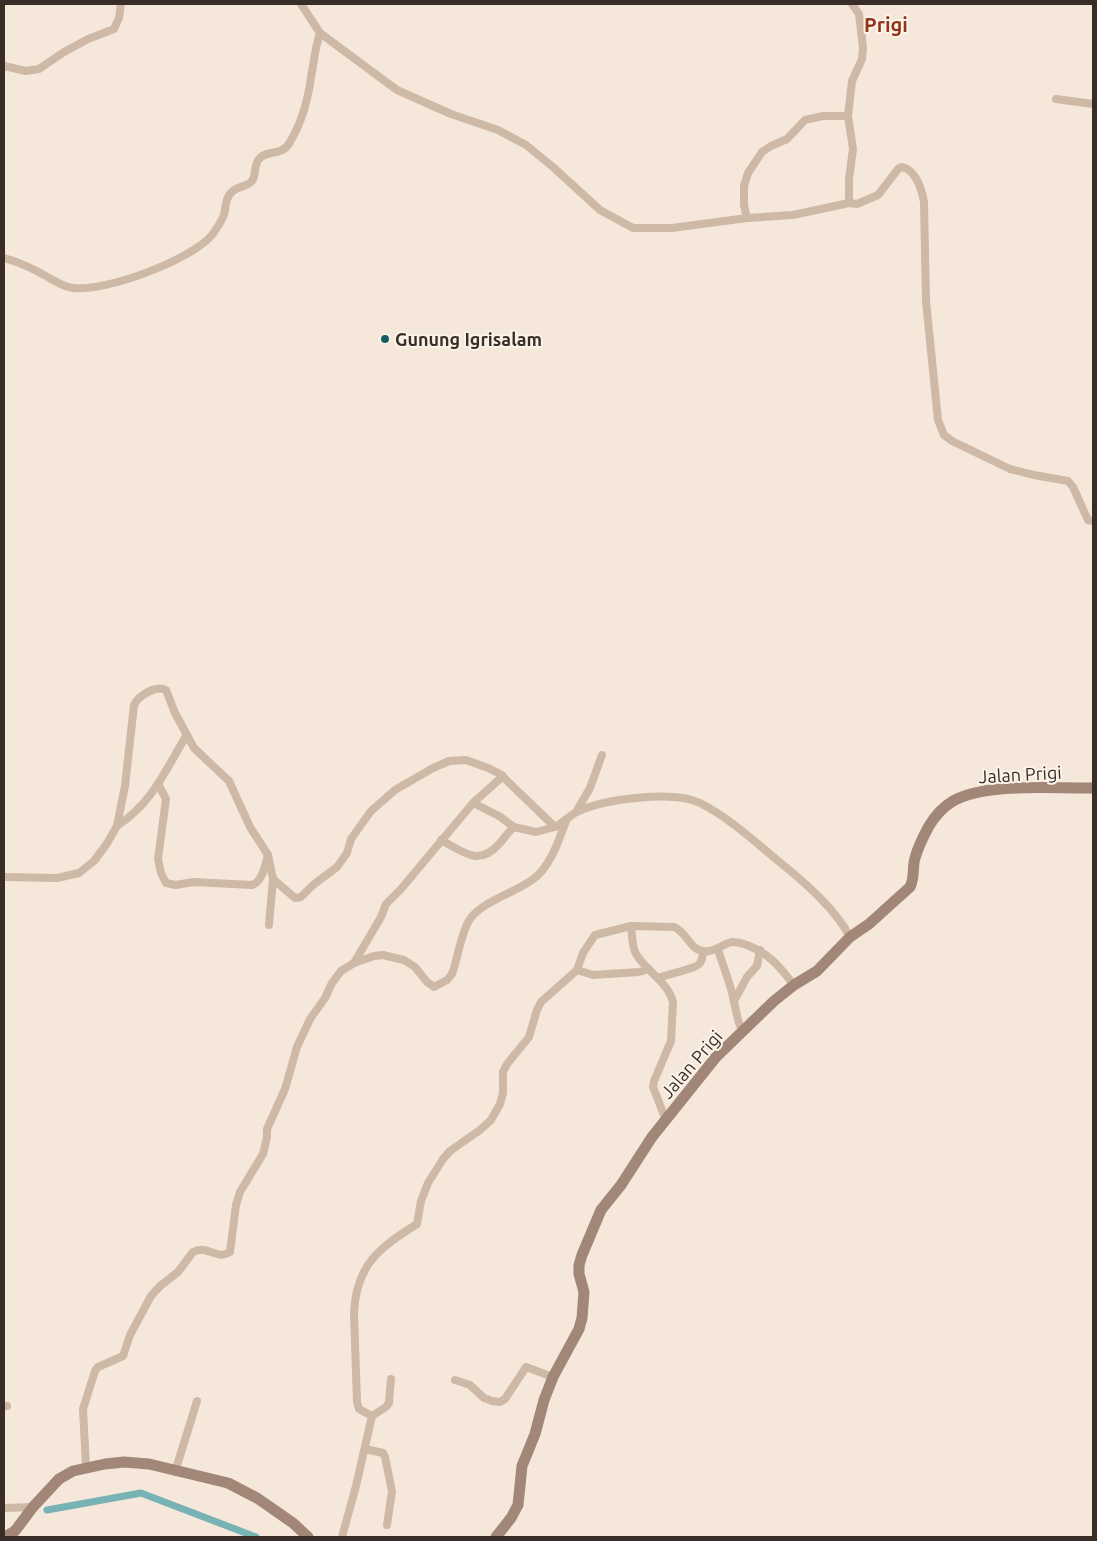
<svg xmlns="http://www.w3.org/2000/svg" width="1097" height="1541" font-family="Ubuntu,sans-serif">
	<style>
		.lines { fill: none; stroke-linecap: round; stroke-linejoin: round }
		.canal { stroke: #77b3b5; stroke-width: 7 }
		.street { stroke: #ceb8a6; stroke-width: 8 }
		.secondary { stroke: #a28677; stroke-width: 11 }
		.poi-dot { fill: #185b60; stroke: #fbf3e8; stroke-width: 2 }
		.labels { text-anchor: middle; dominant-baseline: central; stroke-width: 4; stroke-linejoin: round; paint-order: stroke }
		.poi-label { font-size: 18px; font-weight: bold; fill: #392d27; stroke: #fbf3e8; text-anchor: start }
		.street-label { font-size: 18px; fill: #392d27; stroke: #fbf3e8 }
		.quarter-label { font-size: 20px; font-weight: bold; fill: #913418; stroke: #fbf3e8 }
	</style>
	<rect width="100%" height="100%" fill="#f5e8db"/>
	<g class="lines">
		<polyline class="canal" points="47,1510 141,1493 256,1537"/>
		<g class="street">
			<polyline points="301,4 320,33 397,90 451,114 498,130 526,145 553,167 600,210 633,228 672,228 747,218 793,215 849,203"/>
			<path d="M852,4L859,14L863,48L862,59L852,81L848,116L853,149L849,179V203L857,204L878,195L899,168L902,167C916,170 922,190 924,202L926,301L938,420L944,435L952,441L1010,469L1034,475L1068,481L1073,487L1088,520L1093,521"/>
			<polyline points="4,66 26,71 39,69 64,52 88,39 114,29 119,18 121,4"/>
			<polyline points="1056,99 1093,104"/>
			<polyline points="747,218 744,205 744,186 748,173 762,152 771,146 787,139 805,120 823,116 848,116"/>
			<path d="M4,258C18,262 30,267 42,274C52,279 62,287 73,288C106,292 191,260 212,235C216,230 221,222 224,215C226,207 225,197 233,191C238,186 247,187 252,181C257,174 253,166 259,159C267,149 282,157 290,142C302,122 308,100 311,77C314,62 315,47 320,33"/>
			<path d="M158,784L166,799L158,859L161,873L166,883L176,885L193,882L252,885C263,881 265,865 268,855"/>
			<polyline points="473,803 503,776"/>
			<polyline points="576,812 590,788 602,755"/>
			<path d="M117,826C153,802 165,771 186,736"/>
			<path d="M441,840C462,851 478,867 498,845C504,839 508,832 514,827"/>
			<path d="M4,877L57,878L79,873L94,861L106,845L117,826L125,786L134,705C139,695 156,685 166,690L175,713L194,748L229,781L250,827L268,855L273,879L295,898L301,897L313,885L337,867L347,853L351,839L371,811L395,790L433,768L449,761L466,760L488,768L500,774L555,827C563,823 569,816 577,812C603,799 674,790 700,803C728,817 753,840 777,860C802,880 835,908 850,937"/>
			<polyline points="269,925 273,879"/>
			<path d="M631,926C632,935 632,947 636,954C646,971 668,982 673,1002L671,1041L654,1081L653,1087L666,1120"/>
			<path d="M718,949C723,967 731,984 734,1002C737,1013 737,1022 743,1032"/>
			<polyline points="354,963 381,917 386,904 401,889 473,803 499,816 514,827 536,832 555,827"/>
			<polyline points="577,970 593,975 639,972 649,969"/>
			<path d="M658,978C666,975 698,968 700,963C702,960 703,955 703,951"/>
			<polyline points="734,1001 747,977 757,966 760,950"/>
			<polyline points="455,1380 470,1385 484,1398 492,1401 500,1402 505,1399 526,1367 553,1377"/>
			<polyline points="4,1406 7,1406"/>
			<polyline points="372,1416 386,1407 389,1403 391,1379"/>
			<polyline points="365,1449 383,1453 385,1457 392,1491 387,1525"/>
			<path d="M86,1467L83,1409L95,1371L98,1367L123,1356L130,1335L151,1296L160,1286L178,1272L193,1252C208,1244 216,1261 230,1252L236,1205L240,1192L263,1154L267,1137V1129L285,1089L297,1047L310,1019L325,998L332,983L341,971L354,963L374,956L383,955L404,960L415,967L427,982L434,987L447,980L452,974C458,958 461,932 470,919C483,901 514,893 532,880C550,868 559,840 566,821"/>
			<polyline points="175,1472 197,1401"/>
			<polyline points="4,1508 33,1507"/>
			<path d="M342,1537L356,1486L372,1416L359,1409L357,1402L354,1313C356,1265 379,1248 417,1224L421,1201L428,1183L443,1159L450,1151L480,1130L491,1120L500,1104L503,1093V1072L507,1064L529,1037L537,1010L541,1002L577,970L583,953L595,935L631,926L674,927C686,931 689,949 703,951C714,953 722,944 732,942C738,942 742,943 747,945C770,954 779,966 794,985"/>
		</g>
		<g class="secondary">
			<polyline points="5,1537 15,1531 33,1507 59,1479 73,1471 105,1464 124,1462 149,1464 228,1483 257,1498 293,1523 308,1537"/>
			<path d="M496,1537L511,1518L518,1505L522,1466L535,1434L544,1400L553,1377L579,1329L582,1318L584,1292L579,1274V1265L582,1255L601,1210L621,1185L652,1137L716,1057L774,1001L794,985L817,971L850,937L869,924L910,887C915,877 912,868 915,858C918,847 924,835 929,826C935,816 943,807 953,801C985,782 1056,789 1093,788"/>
		</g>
	</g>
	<circle class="poi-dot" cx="385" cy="339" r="5"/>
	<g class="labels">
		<g class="poi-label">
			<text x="395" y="339">Gunung Igrisalam</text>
		</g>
		<g class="street-label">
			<text transform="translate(1020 774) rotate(-3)">Jalan Prigi</text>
			<text transform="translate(691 1064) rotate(-49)">Jalan Prigi</text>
		</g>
		<g class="quarter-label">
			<text x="886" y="24">Prigi</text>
		</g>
	</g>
	<rect width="1097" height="1541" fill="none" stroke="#392d27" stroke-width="10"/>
</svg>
